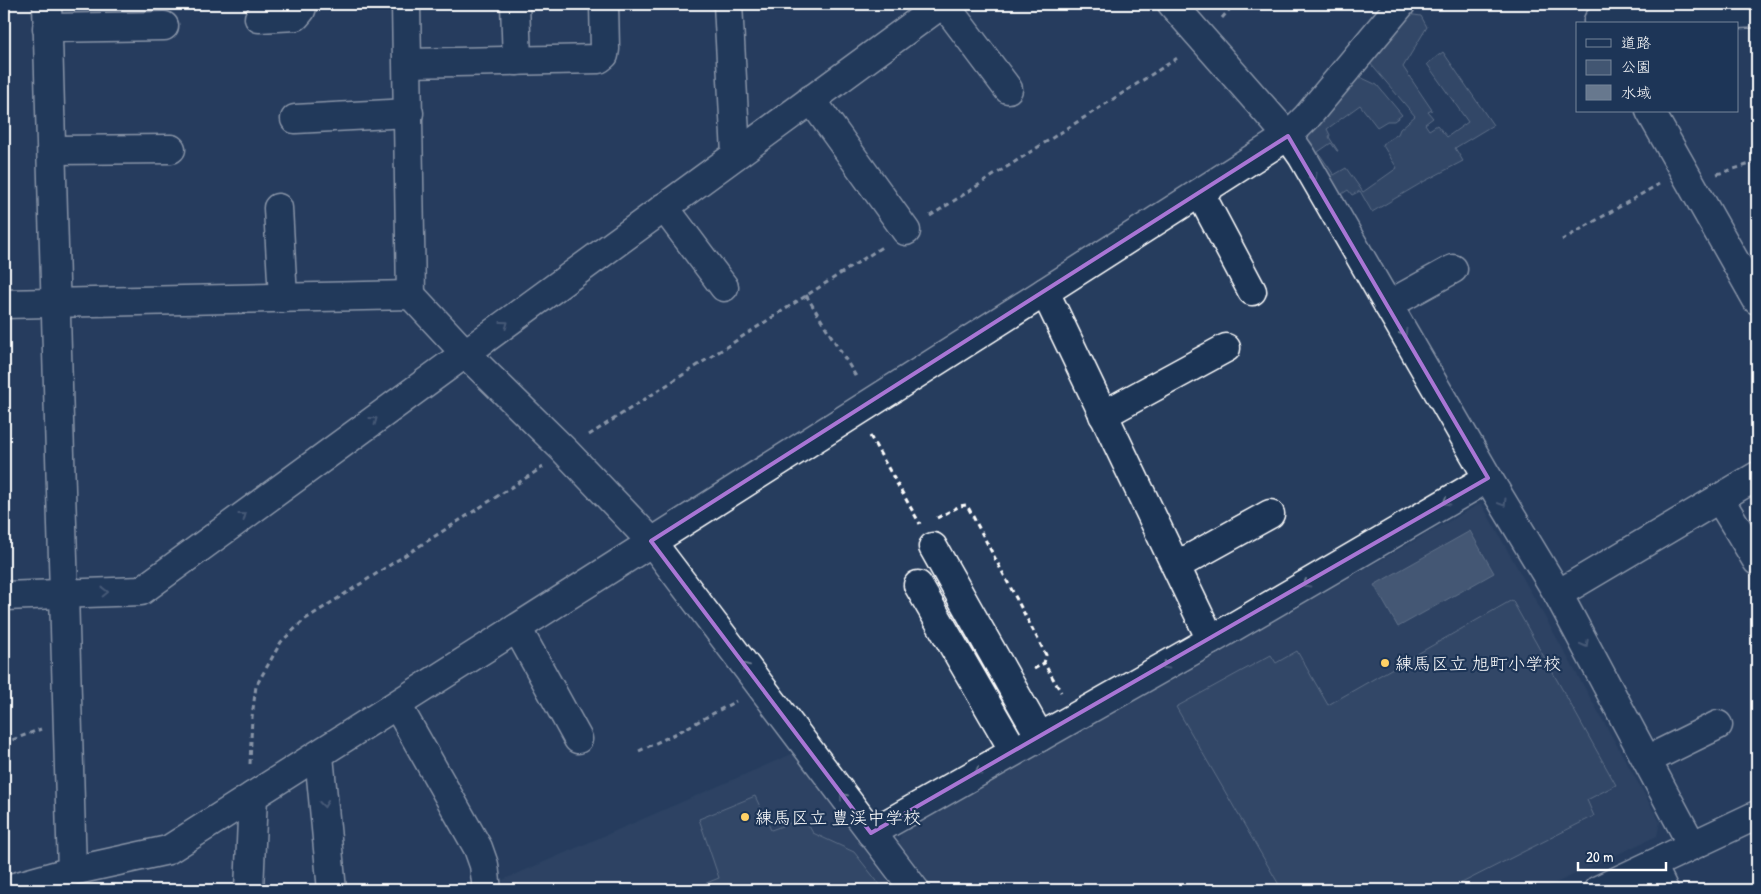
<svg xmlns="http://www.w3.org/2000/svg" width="1761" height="894" font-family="'Patrick Hand','Klee One',sans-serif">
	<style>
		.built { fill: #344a68 }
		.green { fill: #425672; stroke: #a0aab8 }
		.water { fill: #67788e; stroke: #a4aebb }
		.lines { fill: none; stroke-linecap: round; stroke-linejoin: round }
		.minor-casing { stroke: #fff; stroke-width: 31 }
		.path { stroke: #fff; stroke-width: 3; stroke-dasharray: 5 4; stroke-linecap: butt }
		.minor { stroke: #1d3557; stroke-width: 28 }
		.oneway { stroke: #6c7c92 }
		.marked { fill: none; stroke: #a976d5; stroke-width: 4; stroke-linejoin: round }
		.poi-dot { fill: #ffd166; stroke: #1d3557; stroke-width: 2 }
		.labels { text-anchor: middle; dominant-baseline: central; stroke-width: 4.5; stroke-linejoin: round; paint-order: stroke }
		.poi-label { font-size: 18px; fill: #fff; stroke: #1d3557; text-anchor: start }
	</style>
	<rect width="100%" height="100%" fill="#263d5e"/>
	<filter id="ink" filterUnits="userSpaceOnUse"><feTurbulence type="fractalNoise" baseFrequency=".02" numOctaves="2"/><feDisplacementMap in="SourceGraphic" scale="10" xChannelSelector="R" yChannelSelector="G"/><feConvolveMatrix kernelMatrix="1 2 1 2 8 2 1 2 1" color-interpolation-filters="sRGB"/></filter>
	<g filter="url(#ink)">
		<g class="built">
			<polygon points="1481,503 1660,822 1657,836 1541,890 931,890 899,844 901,833"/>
			<polygon points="794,753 898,890 501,890 500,881"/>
		</g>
		<g class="green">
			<polygon points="1407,14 1421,16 1427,27 1403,67 1432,110 1428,112 1433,118 1425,124 1429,130 1437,125 1447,137 1468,122 1427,64 1443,52 1493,125 1455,148 1463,161 1423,182 1372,212 1360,191 1352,195 1348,190 1334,199 1304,146 1309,132 1358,76 1377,85 1402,115 1394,121 1387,121 1377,127 1360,105 1327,129 1330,135 1329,137 1338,151 1337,151 1331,143 1318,152 1334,175 1346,168 1363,192 1397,168 1382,144 1398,134 1400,129 1415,116 1369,62"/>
			<polygon points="1512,600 1616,785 1587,800 1594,816 1448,890 1282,890 1176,707 1271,655 1276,663 1297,651 1328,705"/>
			<polygon points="755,796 771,830 790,823 806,821 813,833 854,852 884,890 689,890 719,878 699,819"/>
		</g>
		<polygon class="water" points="1470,531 1494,573 1398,627 1374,585"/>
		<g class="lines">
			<g class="minor-casing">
				<g id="minor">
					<polyline points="47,4 72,871"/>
					<polyline points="406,4 411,295"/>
					<polyline points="515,4 517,61"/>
					<polyline points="728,4 736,154"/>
					<polyline points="944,4 1008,89"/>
					<polyline points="1172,4 1288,136 1302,156 1488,478 1558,594 1692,845"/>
					<polyline points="259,18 296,16 301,10 303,4"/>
					<polyline points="1599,24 1598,21 1757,13"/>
					<polyline points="47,28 164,26"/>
					<polyline points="408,63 599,59 604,55 605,49 604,4"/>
					<polyline points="811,99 906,231"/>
					<polyline points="1650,111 1757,300"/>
					<polyline points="295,119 409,113"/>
					<polyline points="52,150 171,149"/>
					<polyline points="1200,193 1252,291"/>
					<polyline points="664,207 724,287"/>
					<polyline points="278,208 283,298"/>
					<polyline points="1045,292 1288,136 1307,117 1401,4"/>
					<polyline points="4,304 411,295 465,353 565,451 651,541 915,890"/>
					<polyline points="1388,305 1453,269"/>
					<polyline points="1103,415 1226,348"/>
					<polyline points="1719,498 1757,561"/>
					<polyline points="933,547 1040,737"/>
					<polyline points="1176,566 1270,514"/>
					<polyline points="918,585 1014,751"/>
					<polyline points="1558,594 1757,476"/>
					<polyline points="4,596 141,591 942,4"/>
					<polyline points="517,628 578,739"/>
					<polyline points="397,705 478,848 484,865 487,890"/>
					<polyline points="319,756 332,890"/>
					<polyline points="1647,760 1718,725"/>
					<polyline points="871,833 1211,640 1488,478"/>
					<polyline points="1652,865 1664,890"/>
					<polyline points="4,890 72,871 168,850 1045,292 1211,640"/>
					<polyline points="249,890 253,796"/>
					<polyline points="1598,890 1757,815"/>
				</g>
			</g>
			<g class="path">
				<polyline points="1222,18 1234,4"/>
				<polyline points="1717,174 1757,162"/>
				<polyline points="930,216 1179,57"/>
				<polyline points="1562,240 1659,184"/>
				<polyline points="806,295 857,378"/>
				<polyline points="589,435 882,247"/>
				<polyline points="870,436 920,524"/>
				<polyline points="937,518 960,506 966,505 969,509 1043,649 1046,655 1044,663 1061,692"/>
				<polyline points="1034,669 1044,663"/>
				<polyline points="4,743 41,729"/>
				<polyline points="639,751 679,732 736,701"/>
				<polyline points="250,764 252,717 256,686 281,642 304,620 543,467"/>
			</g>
			<use href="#minor" class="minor"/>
		</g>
		<defs><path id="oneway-chevron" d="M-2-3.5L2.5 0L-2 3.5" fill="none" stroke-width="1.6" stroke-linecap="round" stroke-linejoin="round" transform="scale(1.25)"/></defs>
		<g class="oneway">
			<use href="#oneway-chevron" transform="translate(1314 177) rotate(60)"/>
			<use href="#oneway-chevron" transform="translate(505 324) rotate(-36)"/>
			<use href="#oneway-chevron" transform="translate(1404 333) rotate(60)"/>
			<use href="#oneway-chevron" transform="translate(374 420) rotate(-36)"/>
			<use href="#oneway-chevron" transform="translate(1446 502) rotate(150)"/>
			<use href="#oneway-chevron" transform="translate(1503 503) rotate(59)"/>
			<use href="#oneway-chevron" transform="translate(243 516) rotate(-36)"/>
			<use href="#oneway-chevron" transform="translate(1306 584) rotate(150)"/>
			<use href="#oneway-chevron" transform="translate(105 592) rotate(-1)"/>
			<use href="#oneway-chevron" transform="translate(1585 644) rotate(62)"/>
			<use href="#oneway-chevron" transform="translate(745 666) rotate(-127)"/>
			<use href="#oneway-chevron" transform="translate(1165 666) rotate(150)"/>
			<use href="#oneway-chevron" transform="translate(978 772) rotate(150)"/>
			<use href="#oneway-chevron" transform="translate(843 796) rotate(-127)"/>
			<use href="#oneway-chevron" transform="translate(324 804) rotate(84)"/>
		</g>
	</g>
	<path d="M0 0H1761V894H0ZM1288,136L1488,478L871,833L651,541Z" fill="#263d5e" fill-opacity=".55" fill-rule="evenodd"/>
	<path class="marked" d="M1288,136L1488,478L871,833L651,541Z"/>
	<g class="poi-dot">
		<circle cx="1385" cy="663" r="5"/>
		<circle cx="745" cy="817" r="5"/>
	</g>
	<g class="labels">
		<g class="poi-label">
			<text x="1395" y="663">練馬区立 旭町小学校</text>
			<text x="755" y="817">練馬区立 豊渓中学校</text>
		</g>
	</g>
	<rect width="1761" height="894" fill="none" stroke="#1d3557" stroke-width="20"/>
	<rect x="10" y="10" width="1741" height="874" fill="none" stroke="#fff" stroke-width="2" filter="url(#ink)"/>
	<rect x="1576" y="22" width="162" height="90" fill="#1d3557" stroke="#77869a"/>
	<rect x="1586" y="39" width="25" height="8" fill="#1d3557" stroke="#77869a"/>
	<text x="1621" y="48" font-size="15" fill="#ffffff">道路</text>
	<rect x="1586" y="60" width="25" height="15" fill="#425672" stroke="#77869a"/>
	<text x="1621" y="72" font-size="15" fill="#ffffff">公園</text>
	<rect x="1586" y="85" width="25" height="15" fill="#67788e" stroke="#77869a"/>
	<text x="1621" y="98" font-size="15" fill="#ffffff">水域</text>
	<path d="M1578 862v8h88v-8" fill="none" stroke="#ffffff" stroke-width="2.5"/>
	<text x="1586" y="862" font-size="15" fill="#ffffff" stroke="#1d3557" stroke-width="4" paint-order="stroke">20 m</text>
</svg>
